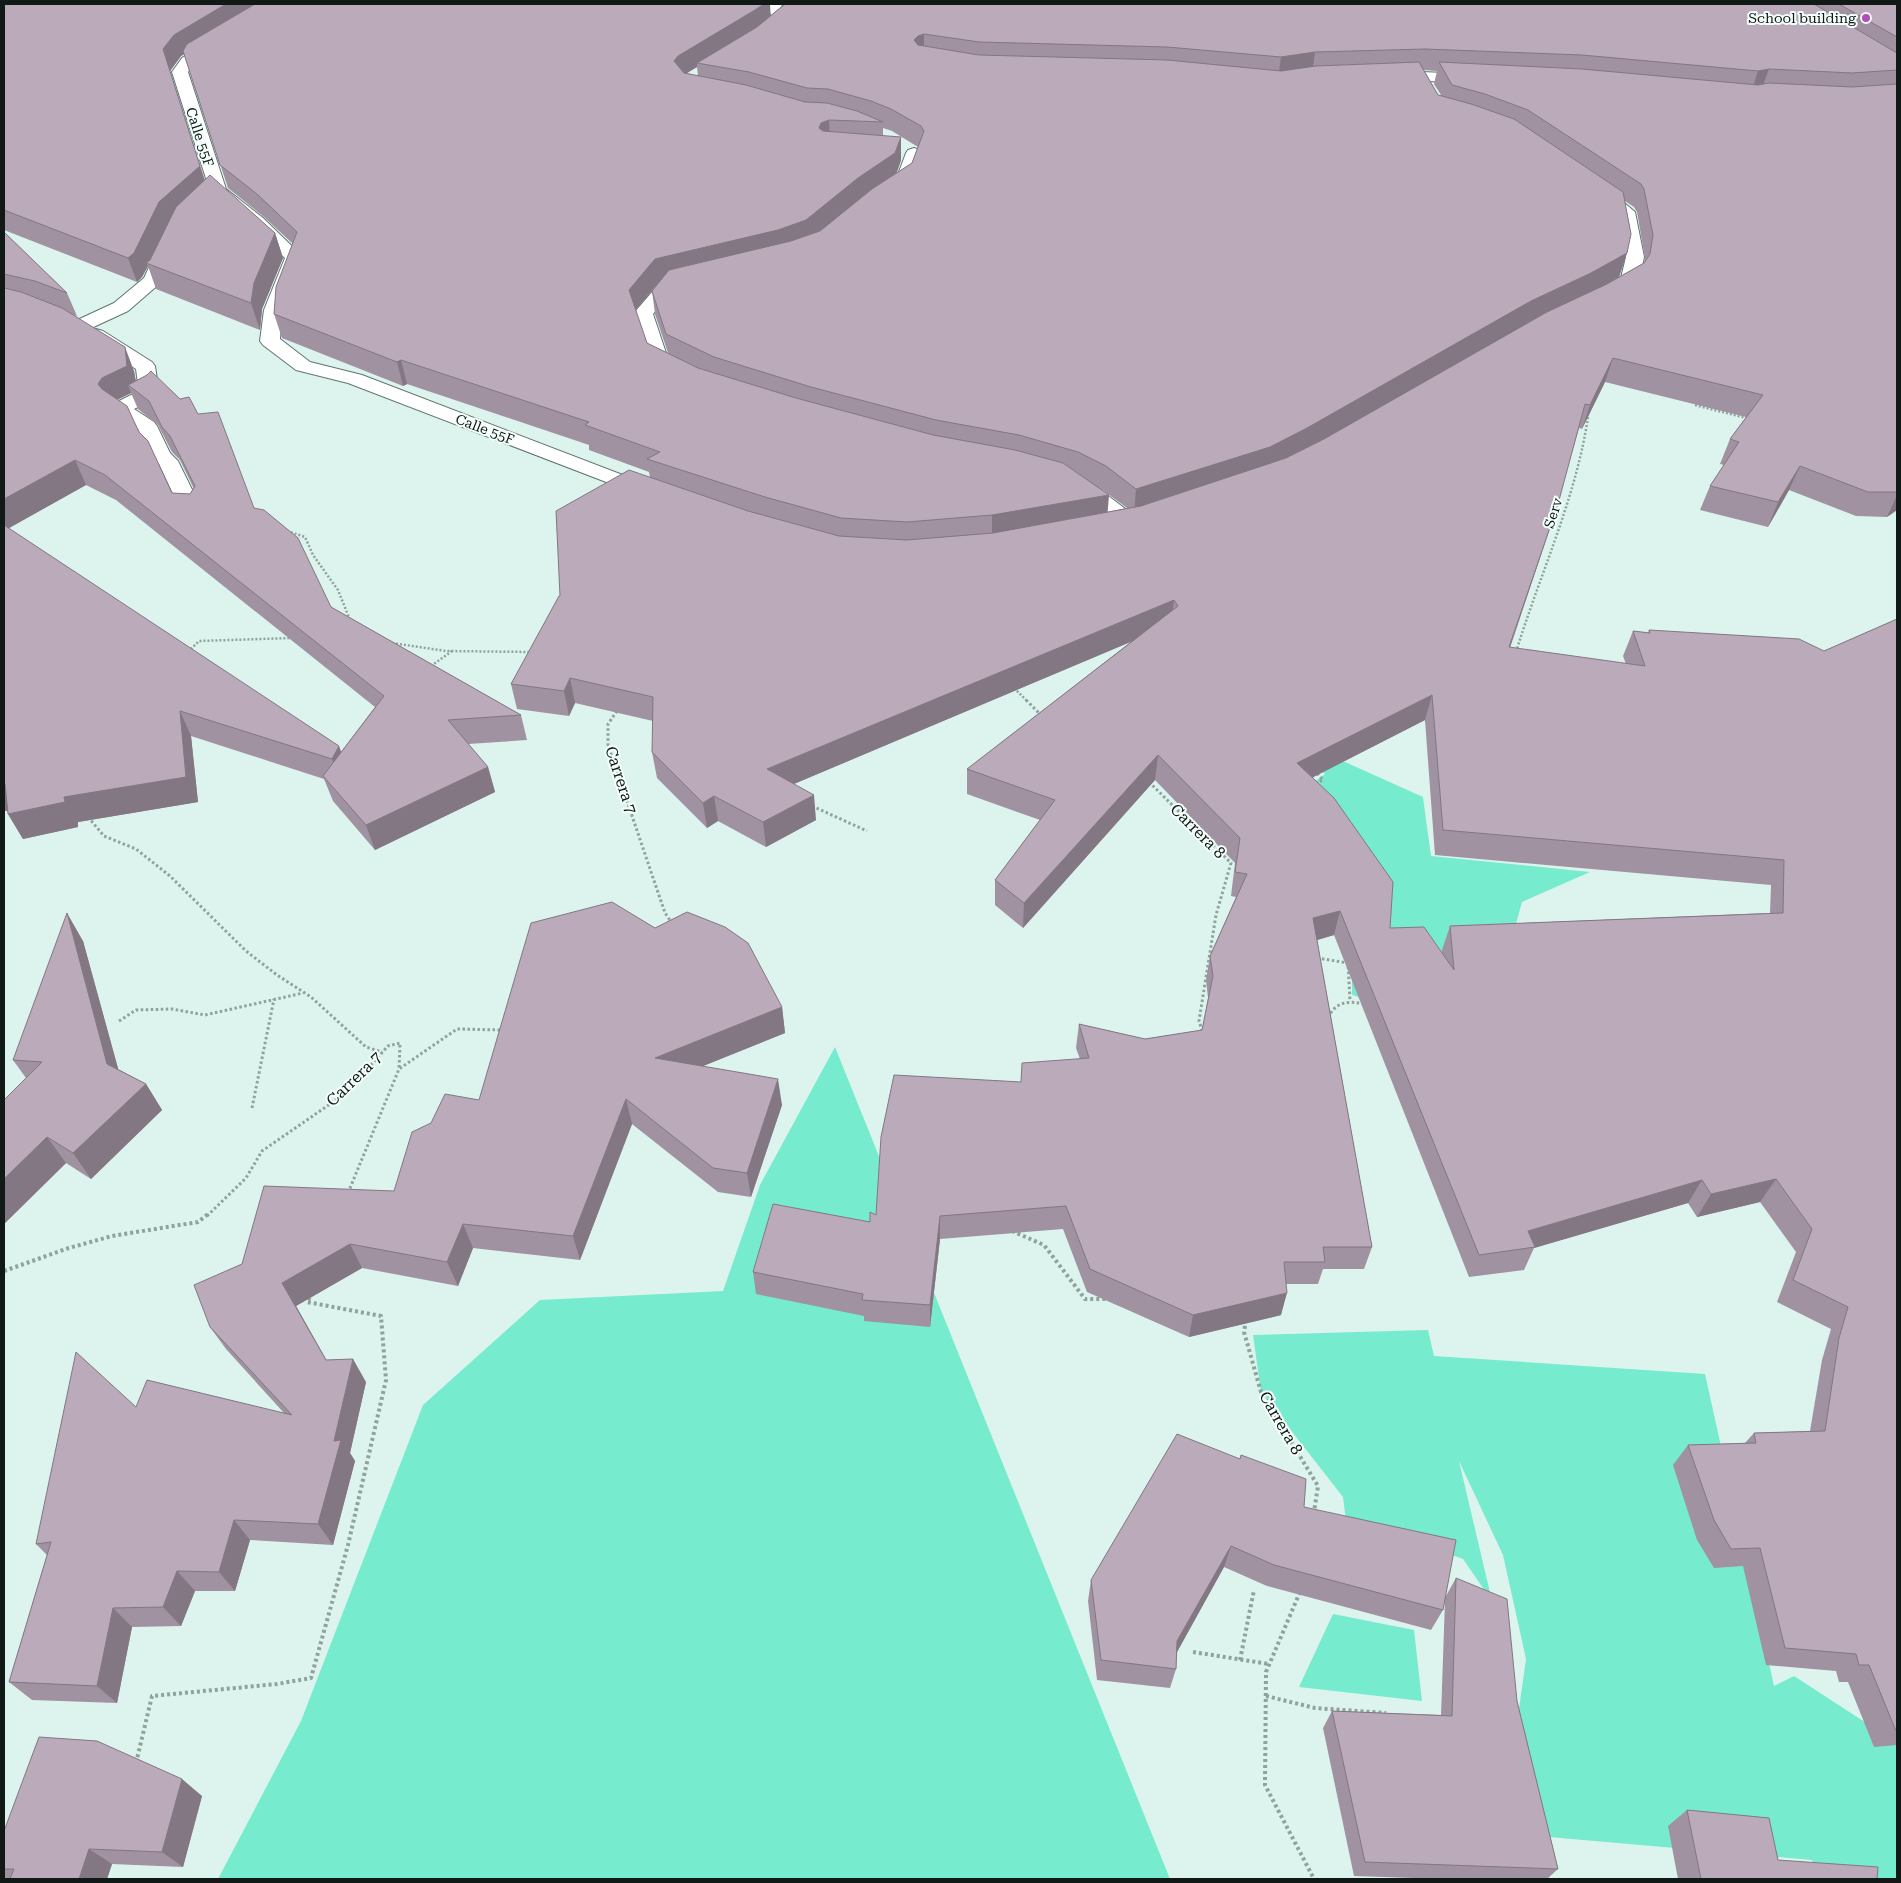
<svg xmlns="http://www.w3.org/2000/svg" width="1901" height="1883" font-family="'Roboto Serif',serif">
	<style>
		.green { fill: #77ebce }
		.lines { fill: none; stroke-linecap: round; stroke-linejoin: round }
		.street-casing { stroke: #60756f; stroke-width: 2 }
		.secondary-casing { stroke: #60756f; stroke-width: 2 }
		.path-far2 { stroke: #8fa29c; stroke-width: 2.5; stroke-dasharray: 2 2; stroke-linecap: butt }
		.path-far1 { stroke: #8fa29c; stroke-width: 3; stroke-dasharray: 2.5 2.5; stroke-linecap: butt }
		.path { stroke: #8fa29c; stroke-width: 4; stroke-dasharray: 3 3; stroke-linecap: butt }
		.street { fill: #fff; fill-rule: evenodd }
		.secondary { fill: #fff; fill-rule: evenodd }
		.wall { fill: #a092a0; fill-rule: evenodd }
		.shaded-wall { fill: #827782 }
		.building { fill: #baaaba; stroke: #827782; fill-rule: evenodd }
		.poi-dot { fill: #b14eb5; stroke: #f4fefb; stroke-width: 2 }
		.labels { text-anchor: middle; dominant-baseline: central; stroke-width: 4; stroke-linejoin: round; paint-order: stroke }
		.far-poi-label { font-size: 14px; fill: #101916; stroke: #f4fefb; text-anchor: end }
		.far-street-label { font-size: 14px; fill: #101916; stroke: #f4fefb }
		.street-label { font-size: 16px; fill: #101916; stroke: #f4fefb }
	</style>
	<rect width="100%" height="100%" fill="#dcf4ed"/>
	<g class="green">
		<polygon points="1307,760 1345,762 1423,797 1431,856 1590,872 1522,902 1512,938 1396,1008 1352,995 1352,968 1395,969 1388,901 1300,792 1325,774"/>
		<polygon points="835,1047 1170,1879 218,1879 301,1721 423,1405 540,1300 723,1291 760,1185"/>
		<polygon points="1428,1330 1434,1356 1705,1374 1774,1686 1794,1676 1897,1743 1897,1879 1816,1879 1812,1860 1549,1837 1516,1730 1526,1659 1503,1555 1459,1461 1492,1601 1463,1559 1381,1529 1347,1529 1343,1497 1261,1392 1253,1335"/>
		<polygon points="1333,1614 1414,1630 1422,1701 1299,1687"/>
	</g>
	<g class="lines">
		<g class="street-casing">
			<g id="street">
				<path d="M767,4H781L787,22C781,31 767,44 756,41L754,38L773,21Z"/>
				<polygon points="914,148 920,150 922,153 911,184 894,195 882,195 880,191 897,177 906,153 908,150"/>
				<polygon points="168,241 174,242 177,246 158,285 128,311 87,330 80,332 73,330 71,326 73,322 114,303 144,278 159,246 162,242"/>
				<path d="M685,279L691,280L694,284L691,288L671,292L653,314L668,359L685,368L688,372L685,376C673,379 656,372 649,362L634,313L659,284Z"/>
				<polygon points="96,329 103,331 152,362 155,366 159,394 156,398 134,409 154,422 157,426 170,453 178,461 203,512 200,517 192,518 184,517 159,464 151,456 138,429 113,412 110,408 113,404 139,391 136,369 89,339 87,335 89,331"/>
				<path d="M1076,480C1099,485 1119,505 1138,519L1141,524L1138,529L1130,530L1122,529L1087,502L1069,490L1065,486L1069,482Z"/>
			</g>
		</g>
		<g class="secondary-casing">
			<g id="secondary">
				<polygon points="270,4 285,4 274,15 193,64 188,72 226,189 263,218 303,257 282,310 280,339 310,362 362,375 654,487 658,491 654,495 647,497 640,495 348,383 296,370 263,345 260,341 264,310 285,258 251,226 210,191 172,72 182,58"/>
				<polygon points="1421,72 1472,74 1477,76 1480,79 1477,82 1472,84 1416,80 1413,77 1416,74"/>
				<polygon points="1616,200 1622,201 1635,212 1644,257 1639,281 1636,285 1613,298 1606,300 1599,298 1597,294 1599,290 1621,278 1626,257 1618,214 1607,205 1610,201"/>
			</g>
		</g>
		<g class="path-far2">
			<polyline points="1695,405 1750,419"/>
			<polyline points="287,531 305,537 313,555 338,590 350,620"/>
			<polyline points="392,643 446,651 530,652"/>
			<polyline points="188,652 199,641 292,638"/>
			<path d="M1516,652C1540,574 1576,498 1588,417"/>
			<polyline points="431,666 452,651"/>
			<polyline points="1014,688 1027,701"/>
		</g>
		<g class="path-far1">
			<polyline points="1026,700 1041,715"/>
			<polyline points="617,711 608,724 608,745 665,913 672,923"/>
			<polyline points="1149,782 1231,863 1216,915 1199,1021 1203,1033"/>
			<polyline points="1315,783 1323,780 1316,772"/>
			<polyline points="812,806 867,831"/>
			<polyline points="88,817 104,836 136,849 170,876 246,951 277,975 311,997 366,1047 382,1052"/>
			<polyline points="1317,958 1348,963 1350,1001"/>
			<path d="M1326,1014H1330C1338,1001 1350,1001 1364,1004"/>
			<polyline points="119,1021 136,1010 172,1009 205,1015 303,993"/>
			<polyline points="252,1108 274,999"/>
			<polyline points="348,1193 399,1069"/>
			<polyline points="207,1216 246,1178 262,1151 333,1102 362,1075 388,1046 400,1043 399,1069 457,1029 501,1030"/>
		</g>
		<g class="path">
			<polyline points="1012,1231 1044,1245 1085,1299 1106,1299"/>
			<polyline points="4,1271 69,1248 112,1236 198,1222 208,1214"/>
			<polyline points="1246,1320 1244,1332 1261,1392 1318,1486 1314,1512"/>
			<polyline points="1300,1592 1266,1672 1265,1785 1314,1879"/>
			<polyline points="1193,1652 1269,1664"/>
			<polyline points="1240,1660 1254,1590"/>
			<polyline points="1266,1696 1315,1708 1386,1713"/>
			<polyline points="136,1763 152,1696 277,1684 311,1678 348,1545 386,1380 381,1316 307,1302 310,1297"/>
		</g>
		<use href="#street" class="street"/>
		<use href="#secondary" class="secondary"/>
	</g>
	<g class="wall">
		<path d="M4,4L770,16L783,5L782,4H1897V510L1887,517L1856,516L1789,490L1768,527L1700,510L1710,486L1724,465L1720,464L1730,439L1746,417L1605,382L1582,429L1579,428L1550,528L1510,648L1626,664L1623,656L1633,631L1648,633L1649,630L1824,651L1897,619V1745L1874,1747L1848,1682H1839L1836,1671L1766,1665L1743,1566L1714,1568L1697,1540L1673,1465L1688,1445L1745,1443L1754,1433L1810,1431L1822,1360L1831,1329L1777,1302L1796,1252L1760,1202L1697,1217L1688,1203L1534,1248L1524,1270L1469,1277L1334,935L1317,940L1372,1247L1364,1269H1323L1318,1284H1286L1281,1315L1189,1337L1087,1292L1063,1229L940,1239L930,1327L864,1321V1316L756,1294L753,1272L870,1222L1021,1082L1080,1059L1076,1048L1079,1024L1145,1039L1202,1030L1208,998L1206,980L1210,956L1236,897L1231,896L1235,863L1155,780L1023,928L995,905V880L1040,820L967,794V769L1132,641L794,784L816,820L766,847L718,821L707,828L657,778L652,752L653,721L575,703L569,716L517,709L511,684L560,596L650,477L649,472L589,450V445L407,384L403,386L282,338L274,314L293,244L264,217L228,188L184,54L181,56L170,71L205,180L275,233L283,258L262,309L260,330L156,289L148,266L142,277L137,282L4,230ZM697,67L698,76L687,73ZM1424,70L1437,71L1434,84L1441,95H1438ZM883,128L892,131L918,147L912,163L897,173L901,160V137L883,136ZM1625,201L1634,207L1637,212L1645,258L1644,263L1619,277L1627,253ZM659,282L652,291L655,314L668,353L647,343L635,310ZM1097,487L1104,491L1127,508L1107,512ZM1425,720L1435,855L1771,885L1770,913L1450,926L1442,950V953L1390,928L1313,777Z"/>
		<path d="M4,232L67,293L77,316L73,315L134,371L136,381L180,399L198,414L254,508L331,607L521,715L527,740L468,744L488,767L495,792L375,850L333,801L324,779L191,736L198,802L78,822V827L23,839L8,814V811H4ZM131,393L138,409L158,425L172,452L180,460L194,489L190,494L172,493L139,432L117,400ZM86,485L116,500L375,707L341,752L8,528Z"/>
		<polygon points="83,941 118,1069 146,1084 162,1110 91,1179 66,1163 4,1224 4,1100 26,1078 13,1060"/>
		<polygon points="782,1007 785,1033 703,1066 782,1105 751,1197 718,1192 632,1124 580,1260 473,1248 458,1286 362,1268 296,1306 326,1360 366,1382 350,1453 355,1461 333,1545 250,1540 235,1591 195,1591 181,1626 132,1627 117,1703 32,1700 9,1682 47,1555 36,1544 136,1407 284,1413 226,1349 210,1327 242,1264 394,1191 479,1100"/>
		<polygon points="1304,1507 1446,1596 1456,1578 1517,1701 1558,1869 1547,1879 1443,1879 1354,1876 1323,1728 1332,1711 1441,1715 1445,1601 1443,1610 1431,1630 1267,1586 1224,1567 1177,1652 1176,1669 1170,1688 1097,1680 1088,1601 1091,1580"/>
		<polygon points="202,1796 183,1867 112,1864 107,1879 6,1879 4,1878 4,1831"/>
		<polygon points="1687,1810 1778,1860 1877,1879 1678,1879 1668,1826"/>
	</g>
	<g class="shaded-wall">
		<polygon points="226,4 267,4 181,56 170,71 207,189 149,264 146,263 148,266 142,277 137,282 128,258 163,49 174,35"/>
		<polygon points="764,4 770,4 771,20 697,63 697,67 680,77 674,61 678,56"/>
		<polygon points="924,34 924,55 914,40 918,36"/>
		<polygon points="1315,52 1312,74 1278,79 1281,57"/>
		<polygon points="1769,69 1761,91 1751,93 1758,71"/>
		<polygon points="829,120 830,142 819,128 821,123"/>
		<polygon points="901,137 901,160 895,176 807,243 659,282 632,314 629,290 655,259"/>
		<polygon points="275,233 283,258 262,309 260,330 251,303 254,283"/>
		<polygon points="1627,253 1619,277 1303,452 1134,514 1136,489 1531,301"/>
		<polygon points="125,347 134,371 137,390 128,385 131,393 112,402 98,384"/>
		<polygon points="1613,358 1605,382 1582,429 1590,405"/>
		<polygon points="401,360 407,384 403,386 397,362"/>
		<polygon points="75,460 86,485 4,531 4,499"/>
		<polygon points="1800,466 1789,490 1768,527 1778,502"/>
		<polygon points="1109,495 1107,520 992,540 992,515"/>
		<polygon points="1897,495 1897,510 1887,517"/>
		<polygon points="1558,504 1550,528 1501,673 1509,647"/>
		<polygon points="1174,600 1171,625 770,794 767,769"/>
		<polygon points="570,678 575,703 569,716 564,691"/>
		<polygon points="1432,695 1425,720 1292,788 1297,763"/>
		<polygon points="180,711 191,736 198,802 78,822 78,827 23,839 8,814 64,797"/>
		<polygon points="339,746 348,771 342,784 332,759"/>
		<polygon points="1158,755 1155,780 1023,928 1024,903"/>
		<polygon points="488,767 495,792 375,850 366,825"/>
		<polygon points="4,784 5,784 19,809 4,811"/>
		<polygon points="814,795 816,820 766,847 763,822"/>
		<polygon points="714,796 718,821 707,828 703,803"/>
		<polygon points="1340,911 1334,935 1307,943 1313,918"/>
		<polygon points="67,913 83,941 124,1090 107,1064"/>
		<polygon points="782,1007 785,1033 661,1083 655,1058"/>
		<polygon points="778,1079 782,1105 751,1197 747,1173"/>
		<polygon points="146,1084 162,1110 91,1179 73,1153"/>
		<polygon points="626,1099 632,1124 580,1260 573,1236"/>
		<polygon points="47,1137 66,1163 4,1224 4,1179"/>
		<polygon points="1776,1179 1760,1202 1697,1217 1711,1194"/>
		<polygon points="1702,1180 1688,1203 1534,1248 1535,1247 1528,1231"/>
		<polygon points="940,1216 940,1239 930,1327 930,1305"/>
		<polygon points="463,1224 473,1248 458,1286 447,1262"/>
		<polygon points="350,1244 362,1268 296,1306 339,1382 282,1283"/>
		<polygon points="1287,1293 1281,1315 1189,1337 1193,1315"/>
		<polygon points="353,1359 366,1382 350,1453 355,1461 333,1545 318,1524 334,1441"/>
		<polygon points="234,1520 250,1540 235,1591 219,1572"/>
		<polygon points="1231,1546 1224,1567 1172,1661 1177,1641"/>
		<polygon points="177,1571 195,1591 181,1626 163,1607"/>
		<polygon points="113,1608 132,1627 117,1703 97,1686"/>
		<polygon points="182,1779 202,1796 183,1867 162,1852"/>
		<polygon points="89,1849 112,1864 107,1879 79,1879"/>
	</g>
	<g class="building">
		<polygon points="4,4 226,4 174,35 163,49 200,166 159,202 134,253 128,258 4,210"/>
		<polygon points="255,4 764,4 755,10 678,56 674,61 684,73 746,85 805,102 827,103 857,111 883,122 829,120 821,123 819,128 823,131 901,137 895,153 858,178 806,220 778,230 655,259 629,290 647,343 698,368 796,398 933,435 1015,450 1063,463 1109,495 992,515 907,522 841,518 765,497 647,459 660,452 585,425 589,422 401,360 397,362 274,314 276,287 297,232 257,194 220,165 183,51 187,44"/>
		<polygon points="785,4 1814,4 1897,53 1897,70 1852,73 1769,69 1758,71 1582,55 1425,49 1315,52 1281,57 1167,47 979,42 924,34 918,36 914,40 918,45 979,55 1167,60 1281,71 1316,66 1419,62 1438,95 1471,104 1514,119 1623,192 1631,234 1627,253 1591,273 1531,301 1307,428 1270,447 1136,489 1106,466 1078,452 1019,435 936,420 811,387 714,357 666,334 652,291 669,270 791,241 820,231 872,189 912,163 924,131 921,126 891,109 871,101 828,89 807,88 749,72 697,63 757,27"/>
		<polygon points="1839,4 1897,4 1897,37"/>
		<path d="M1439,62L1582,69L1758,85L1769,83L1852,87L1897,84V492H1868L1800,466L1778,502L1710,486L1739,442L1730,439L1763,395L1613,358L1590,405L1585,404L1558,504L1509,647L1645,666L1633,631L1650,633L1649,630L1799,639L1824,651L1897,619V1731H1896L1869,1665H1859L1856,1654L1785,1648L1760,1548L1731,1549L1714,1520L1688,1445L1756,1443L1754,1433L1825,1431L1839,1338L1848,1307L1793,1280L1812,1229L1776,1179L1711,1194L1702,1180L1528,1231L1535,1247L1479,1255L1340,911L1313,918L1372,1247H1323L1325,1262H1284L1287,1293L1193,1315L1090,1269L1066,1206L940,1216L930,1305L862,1300L863,1294L753,1272L773,1204L870,1222V1212L876,1215L881,1137L894,1075L1021,1082L1022,1063L1089,1058L1079,1024L1145,1039L1202,1030L1213,976L1210,956L1247,874L1235,872L1240,838L1158,755L1024,903L995,880L1055,800L967,769L1178,606L1174,600L767,769L814,795L763,822L714,796L703,803L652,752L653,697L570,678L564,691L511,684L559,596H560L556,511L629,470L748,511L839,536L907,540L993,533L1141,506L1286,458L1324,439L1547,312L1607,284L1644,263L1650,254L1653,235L1644,189L1641,184L1528,110L1485,94L1452,85ZM1432,695L1443,830L1784,860L1783,913L1450,926L1454,970L1424,927L1390,928L1393,882L1334,798L1297,763Z"/>
		<polygon points="210,175 275,233 254,283 251,303 146,263 150,260 176,207"/>
		<polygon points="4,232 67,293 35,281 4,274"/>
		<polygon points="4,288 21,292 62,308 125,347 127,366 102,378 98,384 102,389 127,406 139,432 148,441 172,493 190,494 195,486 170,436 162,427 149,401 128,385 147,375 151,371 180,399 189,397 198,414 218,412 254,508 264,510 298,538 331,607 521,715 448,720 488,767 366,825 323,776 384,696 105,475 75,460 4,499"/>
		<polygon points="4,525 339,746 332,759 180,711 186,777 64,797 65,802 8,814 5,784 4,784"/>
		<polygon points="612,902 655,928 687,912 725,927 748,943 782,1007 655,1058 778,1079 747,1173 713,1168 626,1099 573,1236 463,1224 447,1262 350,1244 282,1283 326,1360 353,1359 334,1441 341,1440 318,1524 234,1520 219,1572 177,1571 163,1607 113,1608 97,1686 9,1682 51,1542 36,1544 76,1352 136,1407 147,1380 292,1415 210,1327 194,1285 242,1264 264,1186 394,1191 412,1132 431,1123 445,1094 479,1100 531,923"/>
		<polygon points="67,913 107,1064 146,1084 73,1153 47,1137 4,1179 4,1100 42,1062 13,1060"/>
		<polygon points="1177,1434 1240,1459 1241,1455 1306,1479 1304,1507 1456,1540 1443,1610 1274,1565 1231,1546 1177,1641 1176,1669 1101,1660 1091,1580"/>
		<polygon points="1456,1578 1507,1599 1517,1701 1558,1869 1365,1862 1332,1711 1452,1716"/>
		<polygon points="39,1737 97,1741 182,1779 162,1852 89,1849 79,1879 10,1879 14,1869 4,1869 4,1831"/>
		<polygon points="1687,1810 1769,1818 1778,1860 1878,1867 1877,1879 1701,1879"/>
	</g>
	<circle class="poi-dot" cx="1866" cy="18" r="5"/>
	<g class="labels">
		<g class="far-poi-label">
			<text x="1856" y="18">School building</text>
		</g>
		<g class="far-street-label">
			<text transform="translate(200 137) rotate(72)">Calle 55F</text>
			<text transform="translate(485 429) rotate(21)">Calle 55F</text>
			<text transform="translate(1553 513) rotate(-72)">Serv</text>
		</g>
		<g class="street-label">
			<text transform="translate(621 780) rotate(72)">Carrera 7</text>
			<text transform="translate(1198 831) rotate(45)">Carrera 8</text>
			<text transform="translate(354 1079) rotate(-44)">Carrera 7</text>
			<text transform="translate(1281 1423) rotate(60)">Carrera 8</text>
		</g>
	</g>
	<rect width="1901" height="1883" fill="none" stroke="#101916" stroke-width="10"/>
</svg>
